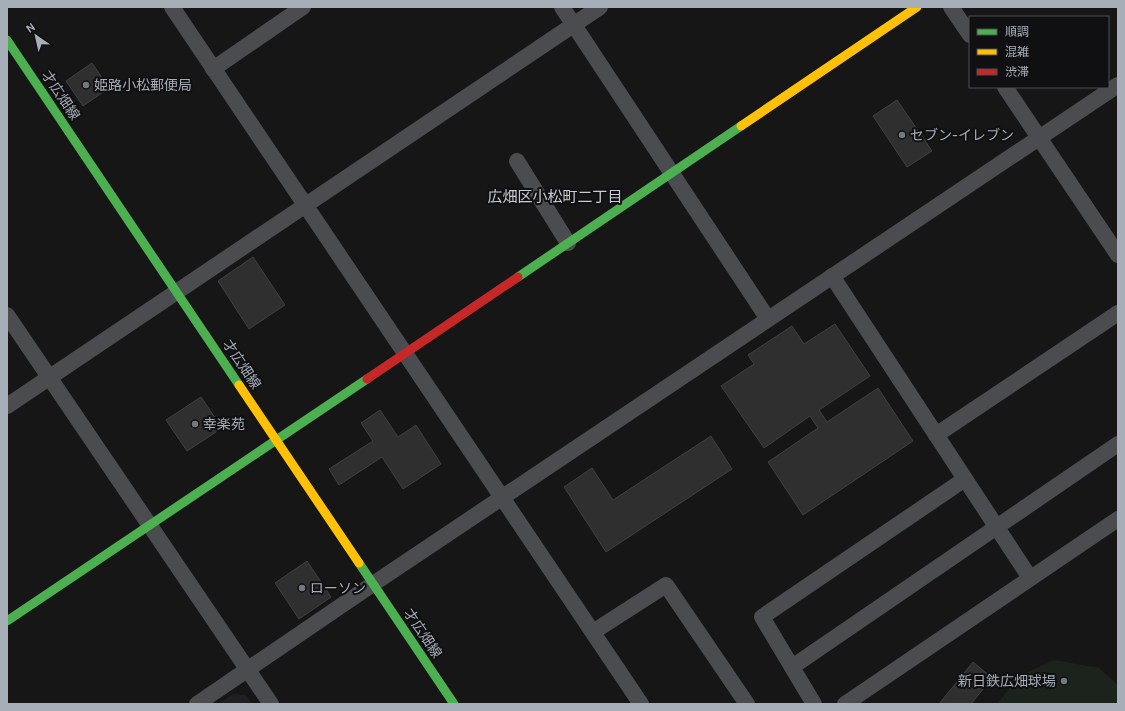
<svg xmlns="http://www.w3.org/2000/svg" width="1125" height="711" font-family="Cabin,'Noto Sans JP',sans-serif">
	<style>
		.built { fill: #202022 }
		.green { fill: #1c231c }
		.building { fill: #2f2f30; stroke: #3e4042 }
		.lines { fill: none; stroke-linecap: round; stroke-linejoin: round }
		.street { stroke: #4a4c4f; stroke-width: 16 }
		.fast { stroke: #4caf50; stroke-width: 9 }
		.slow { stroke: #ffc107; stroke-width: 9 }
		.jam { stroke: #c62828; stroke-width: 9 }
		.poi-dot { fill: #74797f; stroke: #101012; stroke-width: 1.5 }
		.labels { text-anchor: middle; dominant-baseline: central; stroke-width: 4; stroke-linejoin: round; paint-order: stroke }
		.poi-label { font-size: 14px; fill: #a6aeb8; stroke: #101012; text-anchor: start }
		.street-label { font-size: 14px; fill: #a6aeb8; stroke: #101012 }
		.neighbourhood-label { font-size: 15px; fill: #c8ccd4; stroke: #101012 }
	</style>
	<rect width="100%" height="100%" fill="#161616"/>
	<polygon class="built" points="233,694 245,695 252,704 218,704"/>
	<polygon class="green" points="1054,660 1099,668 1118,685 1118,704 997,704 1019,676"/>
	<g class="building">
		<polygon points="92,63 109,88 83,106 66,81"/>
		<polygon points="897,100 932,151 907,167 873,116"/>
		<polygon points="253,257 285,305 249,329 218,281"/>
		<polygon points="835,324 870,376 819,410 827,422 878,388 913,441 803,515 768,462 818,428 810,416 764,448 721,386 754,364 748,355 792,326 804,344"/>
		<polygon points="201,397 222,428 187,451 166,420"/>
		<polygon points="380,410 398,437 416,425 441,464 403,489 382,457 339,485 329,469 373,441 361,423"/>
		<polygon points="711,436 732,469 606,552 564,487 592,468 613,500"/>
		<polygon points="307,561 331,597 299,619 275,583"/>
		<polygon points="973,662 992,678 971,704 939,704"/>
	</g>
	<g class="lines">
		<g class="street">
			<polyline points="172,7 641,704"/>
			<polyline points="562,7 768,319"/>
			<polyline points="951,7 970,35"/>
			<polyline points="213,69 303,7"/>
			<polyline points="1005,87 1118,255"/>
			<polyline points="517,161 568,243"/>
			<polyline points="832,276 1030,578"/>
			<polyline points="7,315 271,704"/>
			<polyline points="7,406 600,7"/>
			<polyline points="936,435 1118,313"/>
			<polyline points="593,632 666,585 747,704"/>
			<polyline points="792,667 1118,444"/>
			<polyline points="197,704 373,584 1118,85"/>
			<polyline points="814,704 762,617 965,479"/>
			<polyline points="845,704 1118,519"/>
		</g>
		<g class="fast">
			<polyline points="7,40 239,385"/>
			<polyline points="518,277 741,126"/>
			<polyline points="359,563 454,704"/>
			<polyline points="7,621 367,379"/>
		</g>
		<g class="slow">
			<polyline points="741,126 917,7"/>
			<polyline points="239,385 359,563"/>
		</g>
		<polyline class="jam" points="367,379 518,277"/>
	</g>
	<g class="poi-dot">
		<circle cx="86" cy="85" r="4"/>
		<circle cx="902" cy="135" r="4"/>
		<circle cx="195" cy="424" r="4"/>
		<circle cx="302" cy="588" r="4"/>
		<circle cx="1064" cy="681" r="4"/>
	</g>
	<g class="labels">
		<g class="poi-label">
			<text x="94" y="85">姫路小松郵便局</text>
			<text x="910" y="135">セブン-イレブン</text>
			<text x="203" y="424">幸楽苑</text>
			<text x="310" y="588">ローソン</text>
			<text x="1056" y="681" text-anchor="end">新日鉄広畑球場</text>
		</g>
		<g class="street-label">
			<text transform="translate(61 95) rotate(56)">才広畑線</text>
			<text transform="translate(242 364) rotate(56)">才広畑線</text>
			<text transform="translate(423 633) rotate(56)">才広畑線</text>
		</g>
		<g class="neighbourhood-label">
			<text x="555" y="197">広畑区小松町二丁目</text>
		</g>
	</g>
	<rect width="1125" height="711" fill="none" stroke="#a6aeb8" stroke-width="16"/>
	<rect x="969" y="16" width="140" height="72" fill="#101012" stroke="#4c4f54"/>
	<rect x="977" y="29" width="20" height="6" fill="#4caf50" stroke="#4c4f54"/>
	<text x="1005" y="36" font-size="12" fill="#a6aeb8">順調</text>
	<rect x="977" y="49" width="20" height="6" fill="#ffc107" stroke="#4c4f54"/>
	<text x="1005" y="56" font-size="12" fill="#a6aeb8">混雑</text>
	<rect x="977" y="69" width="20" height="6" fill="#c62828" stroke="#4c4f54"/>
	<text x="1005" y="76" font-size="12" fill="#a6aeb8">渋滞</text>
	<g transform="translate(36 36) rotate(326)" stroke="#101012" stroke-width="3" paint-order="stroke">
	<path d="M0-3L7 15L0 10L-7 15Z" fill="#a6aeb8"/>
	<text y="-6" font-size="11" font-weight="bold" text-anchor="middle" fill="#a6aeb8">N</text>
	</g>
</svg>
